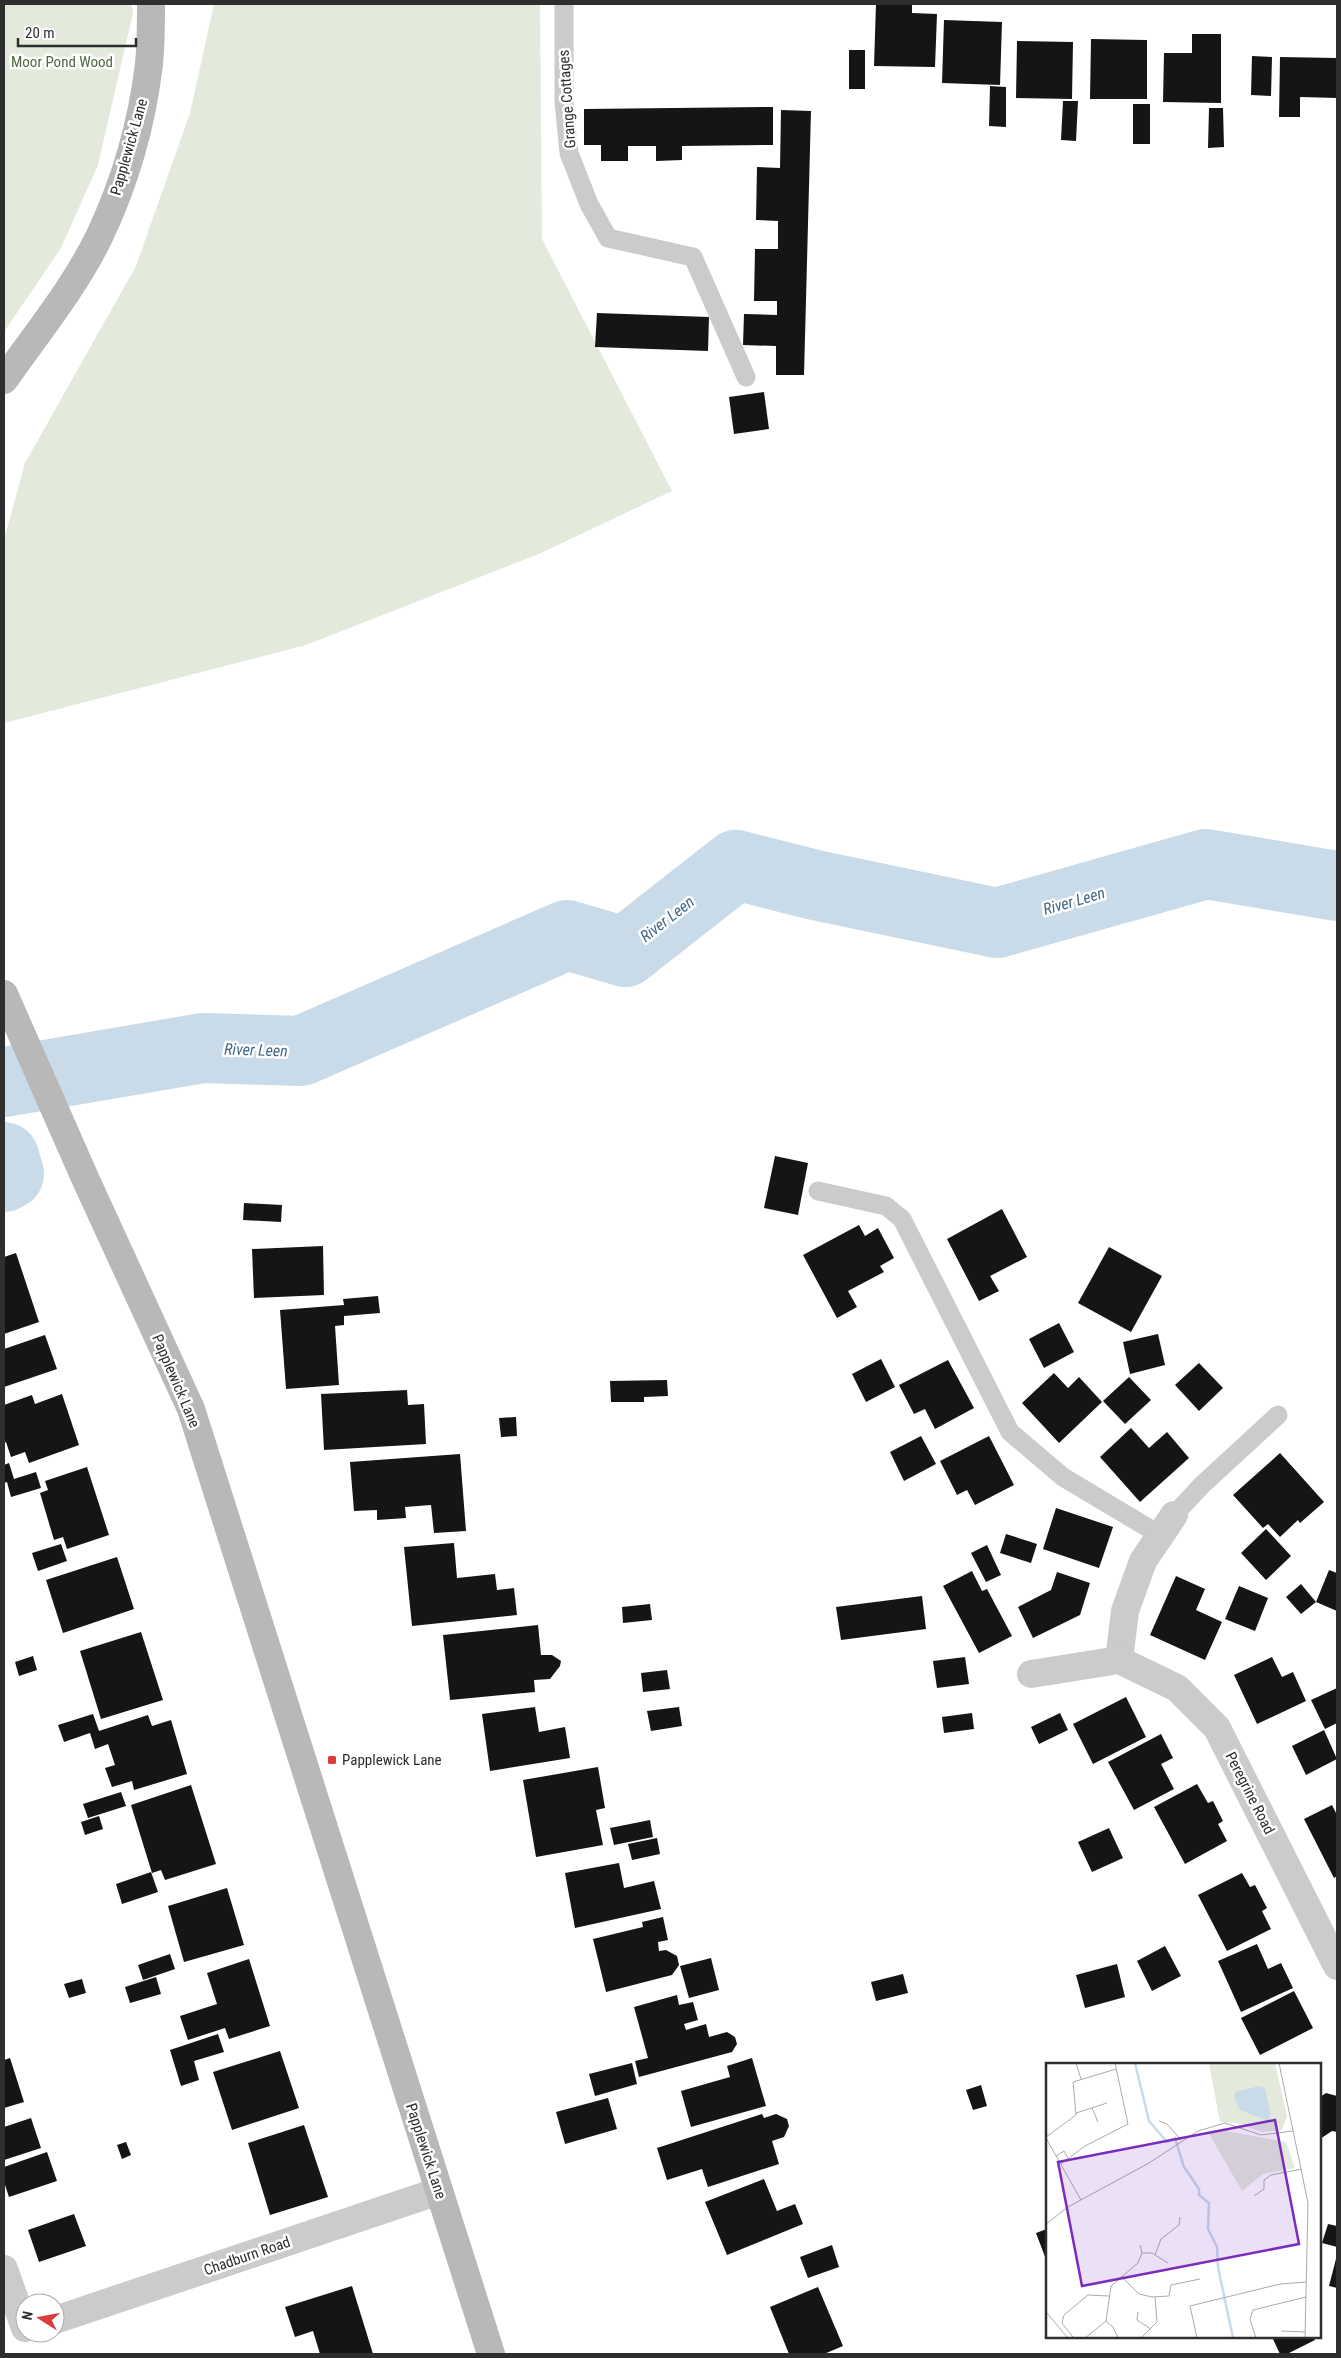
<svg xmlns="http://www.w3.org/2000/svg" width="1341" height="2358" font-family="'Roboto Condensed',sans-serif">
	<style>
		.green { fill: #e3eadc }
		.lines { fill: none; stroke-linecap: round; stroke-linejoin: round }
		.river { stroke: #c9dae9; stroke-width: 70 }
		.building { fill: #151515 }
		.lane { stroke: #cbcbcb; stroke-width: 19 }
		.street { stroke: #cbcbcb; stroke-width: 28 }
		.secondary { stroke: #b8b8b8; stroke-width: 28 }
		.poi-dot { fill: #db3c3a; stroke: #fff; stroke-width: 2 }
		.labels { text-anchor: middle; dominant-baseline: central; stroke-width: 5; stroke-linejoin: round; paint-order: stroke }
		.park-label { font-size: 15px; fill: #4e673e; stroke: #fff }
		.street-label { font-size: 15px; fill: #2e2e2e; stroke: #fff }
		.poi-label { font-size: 15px; fill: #2e2e2e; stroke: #fff; text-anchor: start }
		.water-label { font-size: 16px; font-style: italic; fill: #41688b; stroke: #fff }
		.inset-river { fill: none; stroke: #c9dae9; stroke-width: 2.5 }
		.inset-road { fill: none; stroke: #ababab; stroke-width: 1 }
		.view { fill: #7b2cbf; fill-opacity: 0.15; stroke: #7b2cbf; stroke-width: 2.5 }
		.inset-edge { fill: none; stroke: #2e2e2e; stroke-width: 2.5 }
	</style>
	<rect width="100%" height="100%" fill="#fff"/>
	<g class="green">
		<polygon points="4,4 131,4 133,13 98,165 61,248 4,332"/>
		<polygon points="214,4 540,4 542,239 672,491 541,553 306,645 4,723 4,540 25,463 136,266 190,113"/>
	</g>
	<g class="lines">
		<g class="river">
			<polyline points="4,1082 203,1048 301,1051 567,935 625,952 736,865 815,885 997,923 1206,864 1337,886"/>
			<polyline points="4,1157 9,1174 4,1177"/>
		</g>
	</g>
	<g class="building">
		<polygon points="876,4 912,4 912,13 937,14 935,67 874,66"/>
		<polygon points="944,20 1002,22 1000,85 942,83"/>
		<polygon points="1192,34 1221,34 1221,103 1163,102 1164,53 1192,53"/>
		<polygon points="1091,39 1147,40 1147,99 1090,99"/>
		<polygon points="1017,41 1073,42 1072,99 1016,98"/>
		<rect x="849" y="50" width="16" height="39"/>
		<polygon points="1252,56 1272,57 1271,96 1251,95"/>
		<polygon points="1280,57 1337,58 1337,98 1300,97 1300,117 1279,117"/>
		<polygon points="990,86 1006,87 1006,127 989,126"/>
		<polygon points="1063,101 1078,101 1076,141 1061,140"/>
		<rect x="1133" y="104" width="17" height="40"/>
		<polygon points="773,107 773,145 682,146 682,160 656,161 656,146 628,146 628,161 601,161 601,145 584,145 584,109"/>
		<polygon points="1209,108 1223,108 1224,147 1208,148"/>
		<polygon points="781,110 811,111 804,375 776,375 776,346 743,345 744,314 777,315 777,301 754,301 755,249 778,249 778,221 756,220 757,167 780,168"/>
		<polygon points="597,313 709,317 708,351 595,347"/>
		<polygon points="764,392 769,429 734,434 729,397"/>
		<polygon points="775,1156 808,1163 798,1215 764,1208"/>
		<polygon points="244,1203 282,1205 281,1222 243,1220"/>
		<polygon points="1002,1209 1027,1257 990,1276 999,1291 979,1301 947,1239"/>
		<polygon points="859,1225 865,1236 878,1228 894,1258 880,1266 884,1272 848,1291 857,1307 837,1318 803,1255"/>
		<polygon points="323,1246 324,1295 254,1298 252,1249"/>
		<polygon points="1109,1247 1162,1276 1131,1332 1078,1303"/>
		<polygon points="16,1253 39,1322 4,1334 4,1257"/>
		<polygon points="378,1296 380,1313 344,1316 344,1325 335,1326 339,1385 286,1389 280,1310 344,1305 343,1299"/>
		<polygon points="1059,1323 1074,1352 1044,1368 1029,1339"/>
		<polygon points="1158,1334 1165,1365 1130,1374 1123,1342"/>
		<polygon points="45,1335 57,1369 4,1387 4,1349"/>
		<polygon points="881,1359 895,1387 866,1402 852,1374"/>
		<polygon points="948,1360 974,1408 935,1429 925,1409 914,1414 899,1385"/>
		<polygon points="1199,1363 1223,1388 1199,1411 1175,1385"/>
		<polygon points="1054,1373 1068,1388 1079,1377 1102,1402 1059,1443 1022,1403"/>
		<polygon points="1129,1377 1151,1400 1125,1424 1103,1401"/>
		<polygon points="667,1380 668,1396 644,1397 644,1402 611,1402 610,1381"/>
		<polygon points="407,1390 408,1405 424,1404 426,1444 324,1450 321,1394"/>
		<polygon points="62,1394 79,1445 29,1463 25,1452 11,1457 6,1442 4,1443 4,1405 32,1395 35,1404"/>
		<polygon points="516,1417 517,1436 501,1437 499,1418"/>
		<polygon points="1131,1428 1149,1448 1167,1432 1189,1458 1140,1502 1100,1457"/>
		<polygon points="921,1436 936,1464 904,1481 890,1452"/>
		<polygon points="989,1436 1014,1485 975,1505 967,1490 957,1495 940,1461"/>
		<polygon points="1280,1453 1324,1502 1300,1523 1298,1520 1280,1537 1268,1524 1263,1528 1233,1495"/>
		<polygon points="460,1454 466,1531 434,1533 431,1505 405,1507 406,1518 377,1520 377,1510 354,1511 350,1462"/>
		<polygon points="9,1463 14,1479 36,1472 41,1488 11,1497 7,1482 4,1483 4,1465"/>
		<polygon points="87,1467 109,1535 67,1549 63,1537 54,1540 40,1493 48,1490 45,1481"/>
		<polygon points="1056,1508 1113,1527 1099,1568 1043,1549"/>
		<polygon points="1266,1529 1291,1556 1266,1580 1241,1553"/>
		<polygon points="1006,1534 1037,1544 1031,1563 1000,1553"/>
		<polygon points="454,1543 457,1578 495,1574 497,1590 514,1588 517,1615 412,1626 404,1547"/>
		<polygon points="61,1544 67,1561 38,1571 32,1553"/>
		<polygon points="987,1545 1001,1575 986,1582 971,1553"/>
		<polygon points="117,1557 134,1609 63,1633 46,1580"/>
		<polygon points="1329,1570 1337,1573 1337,1611 1316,1602"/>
		<polygon points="972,1571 982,1591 987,1589 1012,1636 979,1653 943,1586"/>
		<polygon points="1057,1572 1090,1583 1080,1615 1033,1638 1018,1607 1051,1590"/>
		<polygon points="1176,1576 1205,1589 1196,1610 1222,1622 1205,1660 1150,1635"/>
		<polygon points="1301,1584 1316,1602 1301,1614 1286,1597"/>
		<polygon points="1239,1586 1268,1598 1255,1631 1225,1619"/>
		<polygon points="922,1596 926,1629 841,1640 836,1607"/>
		<polygon points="650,1604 652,1620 623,1623 622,1607"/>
		<polygon points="538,1625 541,1655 552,1655 561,1661 560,1666 550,1679 534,1680 535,1692 450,1700 443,1635"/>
		<polygon points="141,1632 163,1700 101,1719 80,1651"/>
		<polygon points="33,1656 37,1670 19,1676 15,1662"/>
		<polygon points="965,1657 969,1684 937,1688 933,1661"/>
		<polygon points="1272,1657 1282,1677 1293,1672 1306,1701 1257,1724 1234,1675"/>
		<polygon points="667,1670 670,1689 643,1692 641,1673"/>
		<polygon points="1337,1688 1337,1723 1325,1729 1311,1700"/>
		<polygon points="1126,1697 1146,1737 1093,1764 1073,1724"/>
		<polygon points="535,1707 539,1732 565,1727 570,1758 490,1771 482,1714"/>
		<polygon points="679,1707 682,1726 651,1731 647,1711"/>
		<polygon points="972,1713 974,1729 944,1733 942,1717"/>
		<polygon points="1060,1713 1068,1730 1039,1744 1031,1727"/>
		<polygon points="93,1714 99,1731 148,1715 152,1726 171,1720 187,1774 134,1790 132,1781 112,1787 105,1768 115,1765 108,1744 95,1749 90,1733 64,1742 58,1725"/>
		<polygon points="1324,1730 1337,1759 1306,1775 1292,1746"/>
		<polygon points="1161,1734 1173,1758 1161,1764 1174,1789 1134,1810 1108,1762"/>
		<polygon points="598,1767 605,1808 596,1810 603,1845 536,1857 523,1780"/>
		<polygon points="1197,1784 1208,1803 1213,1801 1223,1821 1218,1824 1227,1841 1185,1864 1154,1807"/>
		<polygon points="191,1785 216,1864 165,1880 161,1870 152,1873 131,1805"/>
		<polygon points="121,1792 126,1806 88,1818 83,1804"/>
		<polygon points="1332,1805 1337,1815 1337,1876 1334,1878 1304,1819"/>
		<polygon points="99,1816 103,1829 85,1835 81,1822"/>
		<polygon points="650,1820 653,1837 614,1845 610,1828"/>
		<polygon points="1109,1828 1123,1858 1092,1872 1078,1842"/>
		<polygon points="657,1838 660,1854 632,1860 628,1844"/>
		<polygon points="619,1863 624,1888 654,1881 661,1909 575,1928 565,1873"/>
		<polygon points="151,1872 158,1892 122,1904 116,1884"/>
		<polygon points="1242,1873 1250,1887 1255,1885 1267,1908 1262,1911 1271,1929 1227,1951 1198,1895"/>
		<polygon points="227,1888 244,1945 184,1962 168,1906"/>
		<polygon points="663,1917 668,1940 658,1942 659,1951 666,1950 677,1956 679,1965 672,1975 606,1992 593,1939 643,1927 642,1922"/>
		<polygon points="1257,1944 1268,1969 1281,1963 1293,1988 1241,2012 1218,1961"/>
		<polygon points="1165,1946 1181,1976 1152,1991 1137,1961"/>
		<polygon points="170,1954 175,1969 143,1980 138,1965"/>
		<polygon points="711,1958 719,1990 689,1998 680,1966"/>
		<polygon points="249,1959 270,2026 229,2039 225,2028 188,2040 180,2016 217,2004 207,1973"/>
		<polygon points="1117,1964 1125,1997 1085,2008 1076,1975"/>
		<polygon points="903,1974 908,1993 876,2001 871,1982"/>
		<polygon points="156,1977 161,1994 130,2003 125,1987"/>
		<polygon points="82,1979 86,1993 69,1998 64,1984"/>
		<polygon points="1294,1991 1313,2028 1260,2055 1241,2018"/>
		<polygon points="677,1995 679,2005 693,2002 698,2020 684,2024 686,2030 706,2024 709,2037 727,2032 735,2037 737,2044 732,2052 639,2077 635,2061 648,2058 634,2007"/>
		<polygon points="218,2034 224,2052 194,2061 199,2080 181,2086 170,2050"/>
		<polygon points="280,2051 299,2108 232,2130 213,2072"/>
		<polygon points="10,2058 24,2102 4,2108 4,2060"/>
		<polygon points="752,2058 766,2106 691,2127 681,2091 730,2077 727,2066"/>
		<polygon points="632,2063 637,2084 595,2096 589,2074"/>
		<polygon points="981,2085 987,2106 973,2110 966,2090"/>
		<polygon points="1326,2093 1337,2096 1337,2132 1332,2131 1320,2139 1320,2097"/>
		<polygon points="608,2098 617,2129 565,2144 556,2112"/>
		<polygon points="762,2114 764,2118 776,2114 787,2119 789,2126 784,2137 772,2141 779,2164 708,2187 702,2169 667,2180 657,2148"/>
		<polygon points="31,2118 41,2148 4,2160 4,2127"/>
		<polygon points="304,2125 328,2197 270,2215 248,2143"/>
		<polygon points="126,2142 131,2155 122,2159 117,2145"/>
		<polygon points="47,2152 57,2181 9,2197 4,2182 4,2167"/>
		<polygon points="764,2179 777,2211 795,2204 803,2224 727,2255 705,2202"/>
		<polygon points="74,2214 86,2246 39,2262 28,2230"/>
		<polygon points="1328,2224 1337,2226 1337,2247 1322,2243"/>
		<polygon points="1047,2229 1047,2262 1036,2233"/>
		<polygon points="832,2245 839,2267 808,2278 800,2257"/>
		<polygon points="1337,2255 1337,2288 1329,2286"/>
		<polygon points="352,2286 373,2354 320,2354 313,2331 295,2337 285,2307"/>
		<polygon points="818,2287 843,2346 824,2354 789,2354 770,2307"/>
		<polygon points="1272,2337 1313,2337 1315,2340 1287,2354 1280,2354"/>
	</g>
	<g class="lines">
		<g class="lane">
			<polyline points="564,4 564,102 569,153 589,204 608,238 693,257 746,377"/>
			<polyline points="818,1191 886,1206 902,1219 1010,1432 1063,1477 1160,1535"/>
			<polyline points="1174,1515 1202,1485 1278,1415"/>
		</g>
		<g class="street">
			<polyline points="1119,1660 1125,1611 1143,1561 1174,1515"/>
			<polyline points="1031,1674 1119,1660 1177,1688 1217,1728 1337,1966"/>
			<polyline points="4,2269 25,2328"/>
			<polyline points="55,2320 439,2191"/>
		</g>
		<g class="secondary">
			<path d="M4,380C37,333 75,287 100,235C125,182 142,123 149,64C151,44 151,24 151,4"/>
			<polyline points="4,994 85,1178 191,1409 491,2354"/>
		</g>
	</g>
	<rect class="poi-dot" x="327" y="1755" width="10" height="10" rx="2.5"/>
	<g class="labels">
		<g class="park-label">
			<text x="62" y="62">Moor Pond Wood</text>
		</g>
		<g class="street-label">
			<text transform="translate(567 99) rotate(-94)">Grange Cottages</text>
			<text transform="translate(129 147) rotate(-74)">Papplewick Lane</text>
			<text transform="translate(176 1381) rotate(67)">Papplewick Lane</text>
			<text transform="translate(1250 1793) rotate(63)">Peregrine Road</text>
			<text transform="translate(426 2151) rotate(72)">Papplewick Lane</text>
			<text transform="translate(247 2256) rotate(-19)">Chadburn Road</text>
		</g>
		<g class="poi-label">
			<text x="342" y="1760">Papplewick Lane</text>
		</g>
		<g class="water-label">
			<text transform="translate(1074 901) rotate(-16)">River Leen</text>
			<text transform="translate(667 919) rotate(-38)">River Leen</text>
			<text transform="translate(256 1050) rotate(2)">River Leen</text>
		</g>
	</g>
	<g transform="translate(1046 2063)">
		<rect width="275" height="275" fill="#fff"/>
		<path d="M163,0H229L241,53L236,67L216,69L191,60L174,59ZM174,67L240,79L249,105L217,111L196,128L162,69Z" fill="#e3eadc"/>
		<path d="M213,23L219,25L225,52L222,58L194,47L188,34L190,29Z" fill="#c9dae9"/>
		<path class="inset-river" d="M89,0L103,58L121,79L129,75L138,104L153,126V132L163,140L162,166L171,184L172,204L187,275"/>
		<path class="inset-road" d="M30,0L35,16M233,0L262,140L259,275M46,45L52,59M30,50L61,40M113,58L121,61L135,77M0,74L30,52L27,19L70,6M0,75L35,137M10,93L18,88L23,97M15,101L39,83L82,61L69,0M208,133L218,126V117L225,112L256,106M0,161L22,144L103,100L152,68L179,60L215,72L247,68M96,190H106L122,200M109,192L115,176L133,162L134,154M75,213L93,231L106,234L123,233L125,222L154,216M0,249L22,275M92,249L91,257L105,266M60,258L67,264L72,275M235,268L259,269M27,274L16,260L18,252L42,232L63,233M39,275L60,258L65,223L92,200L96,190L94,182M95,275L111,259L109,234M151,275L144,243L234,221L260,219M210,275L204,256L207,247L260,234"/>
		<path class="view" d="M229,57L253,181L36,223L12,99Z"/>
		<rect width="275" height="275" class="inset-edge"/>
	</g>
	<rect width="1341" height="2358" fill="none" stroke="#2e2e2e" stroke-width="10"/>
	<g transform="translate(40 2318) rotate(281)"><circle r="24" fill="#ffffff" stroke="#ababab"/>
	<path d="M0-4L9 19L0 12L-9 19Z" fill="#db3c3a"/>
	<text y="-8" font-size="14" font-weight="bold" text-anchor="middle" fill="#2e2e2e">N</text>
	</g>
	<path d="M18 38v8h118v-8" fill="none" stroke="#2e2e2e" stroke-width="2.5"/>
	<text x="25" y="38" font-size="15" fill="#2e2e2e" stroke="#ffffff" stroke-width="4" paint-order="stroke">20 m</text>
</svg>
